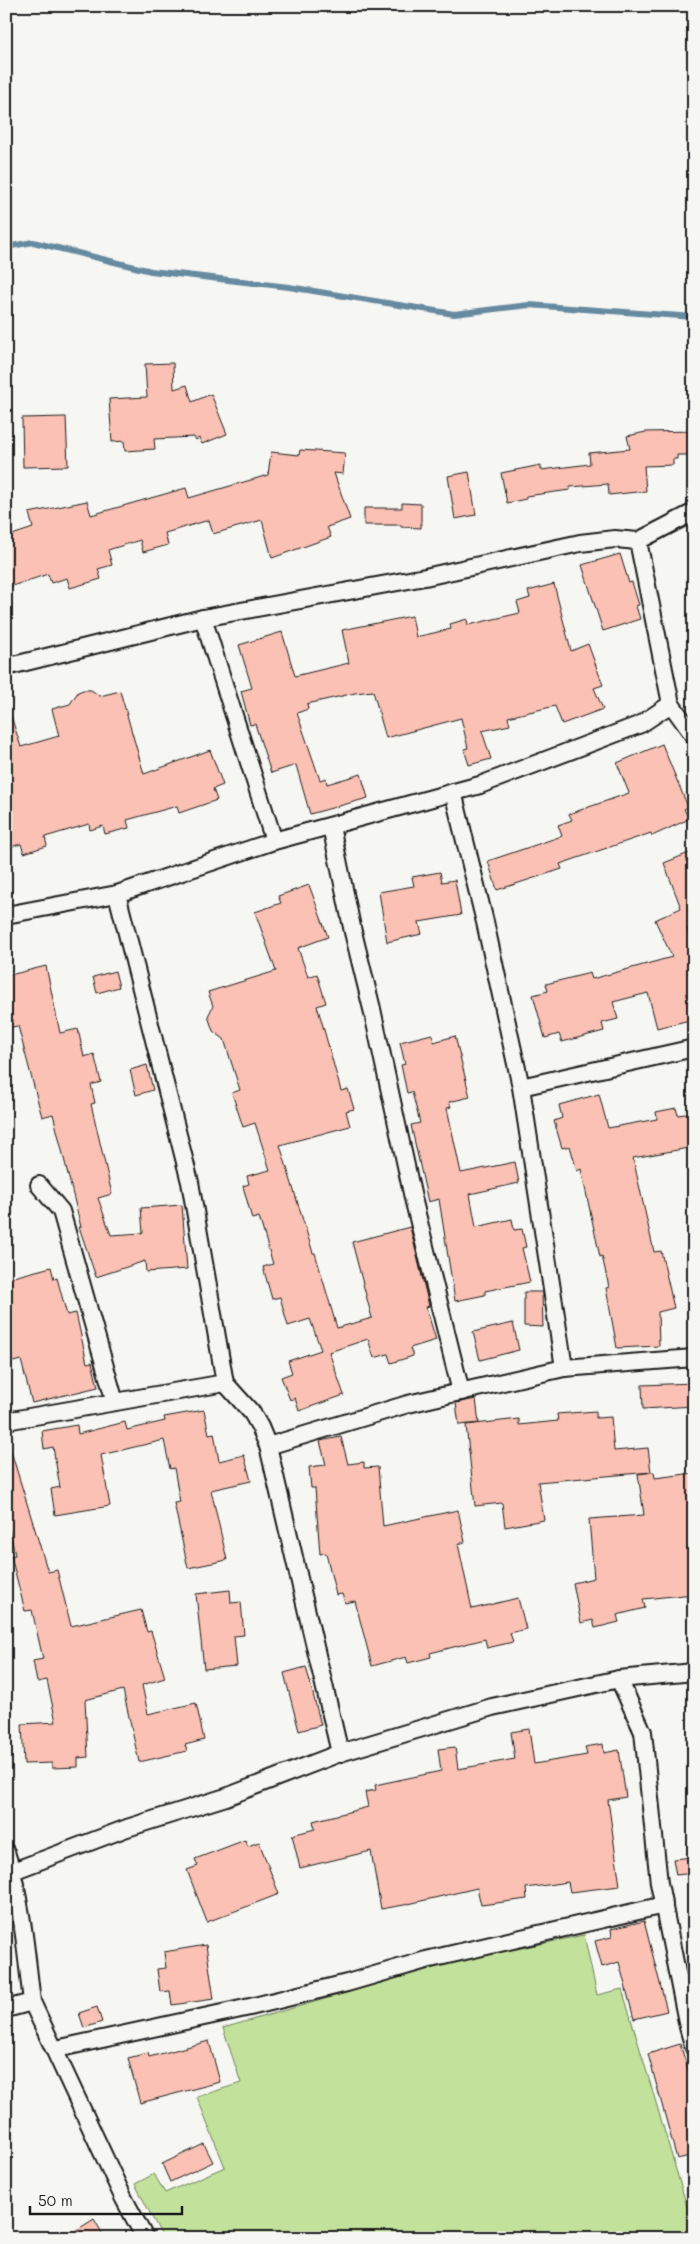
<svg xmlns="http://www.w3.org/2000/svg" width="700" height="2244" font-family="Mali,sans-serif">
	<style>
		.green { fill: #c2e29b; stroke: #6f7f5c }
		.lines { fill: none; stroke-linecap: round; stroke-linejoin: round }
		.stream { stroke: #668aa0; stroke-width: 6 }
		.building { fill: #fbc1b4; stroke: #1c1c1c }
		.minor-casing { stroke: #1c1c1c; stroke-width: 20 }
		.minor { stroke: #f6f6f2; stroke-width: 16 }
	</style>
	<rect width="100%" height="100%" fill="#f6f6f2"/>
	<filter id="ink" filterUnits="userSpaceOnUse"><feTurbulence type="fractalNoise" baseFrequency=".02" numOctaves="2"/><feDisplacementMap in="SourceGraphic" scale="10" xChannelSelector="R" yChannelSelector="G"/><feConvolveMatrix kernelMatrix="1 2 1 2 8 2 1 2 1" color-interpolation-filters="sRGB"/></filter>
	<g filter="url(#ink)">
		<polygon class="green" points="584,1935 597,1995 622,1989 694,2230 694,2238 163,2238 135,2184 154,2174 165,2193 225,2167 197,2097 241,2083 223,2028 458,1961"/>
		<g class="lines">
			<polyline class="stream" points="6,247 33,242 151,271 289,287 454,314 529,305 694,317"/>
		</g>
		<g class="building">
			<polygon points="173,363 174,389 187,385 192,402 211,394 227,434 202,444 199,438 196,440 194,437 154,439 155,449 125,451 124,441 112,442 109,399 147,397 145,364"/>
			<polygon points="66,417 68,466 23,467 22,418"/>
			<polygon points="694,431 694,455 677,455 677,459 673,459 673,465 644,466 646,491 609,495 608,484 570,487 570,490 526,496 526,499 507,503 501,473 541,465 541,470 590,464 589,453 630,449 627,436 646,432"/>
			<polygon points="300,450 345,453 343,474 334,473 350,519 327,527 331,537 272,558 262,520 213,534 209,520 165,533 168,545 143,552 140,540 108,550 112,565 98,569 101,579 70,588 67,578 51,583 48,574 6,588 6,537 33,528 29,513 87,501 91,515 186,488 189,498 268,475 271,452 299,455"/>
			<polygon points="469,472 476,515 455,519 448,476"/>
			<polygon points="402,503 421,504 421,528 401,527 401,525 364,525 364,508 402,508"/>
			<polygon points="620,554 629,583 632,582 639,605 636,606 640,619 603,631 582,565"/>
			<polygon points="554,584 571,651 588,644 603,685 594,688 603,709 562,724 555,706 508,717 510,725 482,731 491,759 469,765 464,749 468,748 461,718 386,738 373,691 355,693 307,704 308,709 297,713 320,780 326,778 327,784 361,774 368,798 310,814 296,765 271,773 255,724 250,725 241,691 252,688 239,645 282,632 295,676 349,663 342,630 412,616 416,637 451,629 450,624 467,619 468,625 520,613 517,602 530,598 528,591"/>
			<polygon points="83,690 91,690 100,696 120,691 144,774 210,750 223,785 213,789 217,800 179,813 177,806 127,820 129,828 105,834 103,826 90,830 89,824 45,837 47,846 24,853 21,844 6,848 6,713 10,713 21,747 59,736 52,709 70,704 78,692"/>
			<polygon points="662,744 688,807 684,809 689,819 652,836 651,833 560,864 562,869 497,890 488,861 562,836 558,825 572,820 569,814 629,793 617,763"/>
			<polygon points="694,851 694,938 688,928 687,928 694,956 694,1019 657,1028 648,993 613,1002 618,1019 602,1023 604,1031 562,1042 559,1034 545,1038 533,995 548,991 546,984 590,973 592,979 672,957 655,920 681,908 664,863"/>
			<polygon points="440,872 442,882 455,880 461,915 419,922 422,934 387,942 379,892 414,886 412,877"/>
			<polygon points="309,885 328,937 298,948 308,977 317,974 326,1003 317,1006 321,1019 341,1091 348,1089 354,1109 346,1111 350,1126 280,1145 313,1253 315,1253 337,1328 372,1318 352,1242 410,1227 429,1306 426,1307 436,1340 410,1348 413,1356 391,1363 388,1354 374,1358 368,1339 329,1352 344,1395 299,1411 295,1398 290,1400 281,1377 292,1373 288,1361 321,1350 310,1319 288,1326 280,1297 272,1299 263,1267 273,1264 259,1217 252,1219 243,1186 249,1184 247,1176 270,1170 255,1123 243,1127 232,1093 240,1090 224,1039 213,1031 208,1016 213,1006 208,992 276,971 255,912 281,903 278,896"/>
			<polygon points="46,966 60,1033 78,1029 84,1057 94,1054 101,1082 91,1085 95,1103 91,1104 112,1194 98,1198 111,1235 143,1233 141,1208 182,1205 187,1269 146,1272 145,1261 96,1277 79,1227 81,1227 53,1114 42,1117 18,1026 6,1028 6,976"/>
			<polygon points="115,971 119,987 97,993 93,977"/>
			<polygon points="432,1034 434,1042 455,1036 470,1097 449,1102 451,1107 447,1108 461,1173 515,1162 519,1183 470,1194 476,1227 512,1219 514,1230 522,1229 526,1247 522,1248 530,1282 485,1291 485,1295 455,1301 439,1199 428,1202 411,1125 420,1123 412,1092 407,1093 401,1065 405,1064 400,1042"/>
			<polygon points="147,1065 153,1090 136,1095 130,1070"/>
			<polygon points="599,1094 608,1128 657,1119 656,1112 676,1108 678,1115 691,1113 694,1147 633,1158 654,1252 661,1251 674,1308 658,1312 659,1346 617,1348 606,1288 609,1287 602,1256 600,1257 581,1169 577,1171 570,1146 562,1148 554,1121 562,1118 559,1105"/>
			<polygon points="51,1267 54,1279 57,1278 67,1315 76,1313 87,1363 92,1362 98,1387 32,1403 21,1360 13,1362 11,1352 6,1354 6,1279"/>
			<polygon points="524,1292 542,1292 543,1327 524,1326"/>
			<polygon points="513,1323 519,1350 480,1360 473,1332"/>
			<polygon points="694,1383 694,1406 643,1409 642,1385"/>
			<polygon points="476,1399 479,1423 459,1425 456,1403"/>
			<polygon points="204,1410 209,1434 214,1433 219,1461 244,1455 251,1481 211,1490 227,1560 188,1568 174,1503 180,1502 174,1468 170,1469 164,1440 101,1455 110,1506 55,1515 51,1489 60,1487 53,1447 44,1449 42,1431 77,1425 78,1434 125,1422 127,1430 165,1421 164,1417"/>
			<polygon points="596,1411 596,1418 611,1417 614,1451 648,1448 651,1472 538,1482 544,1520 505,1527 502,1503 475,1506 466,1425 519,1419 519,1425 558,1421 557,1414"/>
			<polygon points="341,1437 348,1464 364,1462 364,1468 378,1467 383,1526 458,1510 465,1542 458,1544 472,1609 518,1598 526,1629 510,1633 513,1642 487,1648 485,1639 430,1653 431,1657 408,1663 406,1657 372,1666 355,1601 345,1603 342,1594 336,1595 326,1553 320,1554 315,1488 311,1488 309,1467 326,1465 320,1441"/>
			<polygon points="6,1448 10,1448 48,1572 57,1570 71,1626 141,1610 147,1632 151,1631 165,1678 142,1685 148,1714 196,1703 204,1740 185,1745 187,1751 139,1762 123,1690 85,1700 88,1757 78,1758 78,1767 52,1768 52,1763 24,1764 22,1724 56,1722 47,1680 37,1682 33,1661 43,1659 32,1610 25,1611 11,1556 15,1555 6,1514"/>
			<polygon points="654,1472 655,1478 694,1473 694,1594 643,1599 645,1608 617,1615 619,1622 595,1628 593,1620 581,1623 573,1583 594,1578 589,1519 644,1515 638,1474"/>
			<polygon points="230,1590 231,1603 241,1602 244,1635 234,1636 237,1666 204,1669 196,1594"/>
			<polygon points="306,1667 321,1725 299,1731 284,1673"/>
			<polygon points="529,1729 534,1764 587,1755 585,1747 603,1744 604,1753 619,1750 626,1797 608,1800 620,1886 570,1892 568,1882 526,1888 527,1899 481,1905 477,1888 404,1905 381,1909 371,1851 300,1868 292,1835 315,1829 313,1821 368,1807 365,1792 376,1790 375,1785 441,1771 438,1749 455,1747 458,1769 515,1759 511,1732"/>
			<polygon points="245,1840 248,1846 259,1842 279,1894 207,1922 187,1870 198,1866 195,1859"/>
			<polygon points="694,1857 694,1873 676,1875 673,1859"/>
			<polygon points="644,1921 667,2011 634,2019 619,1962 602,1967 595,1941 612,1937 611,1929"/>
			<polygon points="206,1945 214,1999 172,2005 170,1991 160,1992 157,1969 166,1968 164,1952"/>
			<polygon points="97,2007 102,2022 84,2028 79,2013"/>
			<polygon points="209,2041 220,2082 140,2103 128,2058 148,2053 149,2057"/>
			<polygon points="680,2044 694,2089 694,2155 677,2159 648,2054"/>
			<polygon points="204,2144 213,2162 170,2182 162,2164"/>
			<polygon points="94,2219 105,2238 64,2238"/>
		</g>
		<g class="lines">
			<g class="minor-casing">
				<g id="minor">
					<polyline points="203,618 274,841"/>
					<polyline points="6,667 203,618 425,577 580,543 615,539 638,541 694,512"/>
					<polyline points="671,704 694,736"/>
					<polyline points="453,792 485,922 521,1087 564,1368"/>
					<polyline points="331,826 353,932 372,1009 413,1198 461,1392"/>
					<polyline points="117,894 190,1182 225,1383 252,1413 260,1427 268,1446 340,1753"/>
					<polyline points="6,915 117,894 274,841 480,785 641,724 671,704 638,541"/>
					<polyline points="521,1087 694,1048"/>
					<polyline points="39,1185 61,1211 115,1402"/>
					<polyline points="6,1421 225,1383"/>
					<polyline points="268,1446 408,1404 564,1368 694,1358"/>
					<polyline points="619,1679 694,1672"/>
					<path d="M6,1852C22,1900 26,1952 32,2002L6,2009"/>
					<polyline points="13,1871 127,1828 226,1797 340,1753 492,1707 619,1679 643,1732 659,1883 688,2027 694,2048"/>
					<polyline points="32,2002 124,2199 145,2238"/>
					<polyline points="56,2049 250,2007 347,1983 426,1960 664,1905"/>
				</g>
			</g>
			<use href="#minor" class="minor"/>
		</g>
	</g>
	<rect width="700" height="2244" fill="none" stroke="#f6f6f2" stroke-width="25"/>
	<rect x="12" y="12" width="675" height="2219" fill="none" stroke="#1c1c1c" stroke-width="2" filter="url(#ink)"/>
	<path d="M30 2206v8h152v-8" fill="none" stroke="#1c1c1c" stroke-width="2.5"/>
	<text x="38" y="2206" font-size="15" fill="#1c1c1c" stroke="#f6f6f2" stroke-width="4" paint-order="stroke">50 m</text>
</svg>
